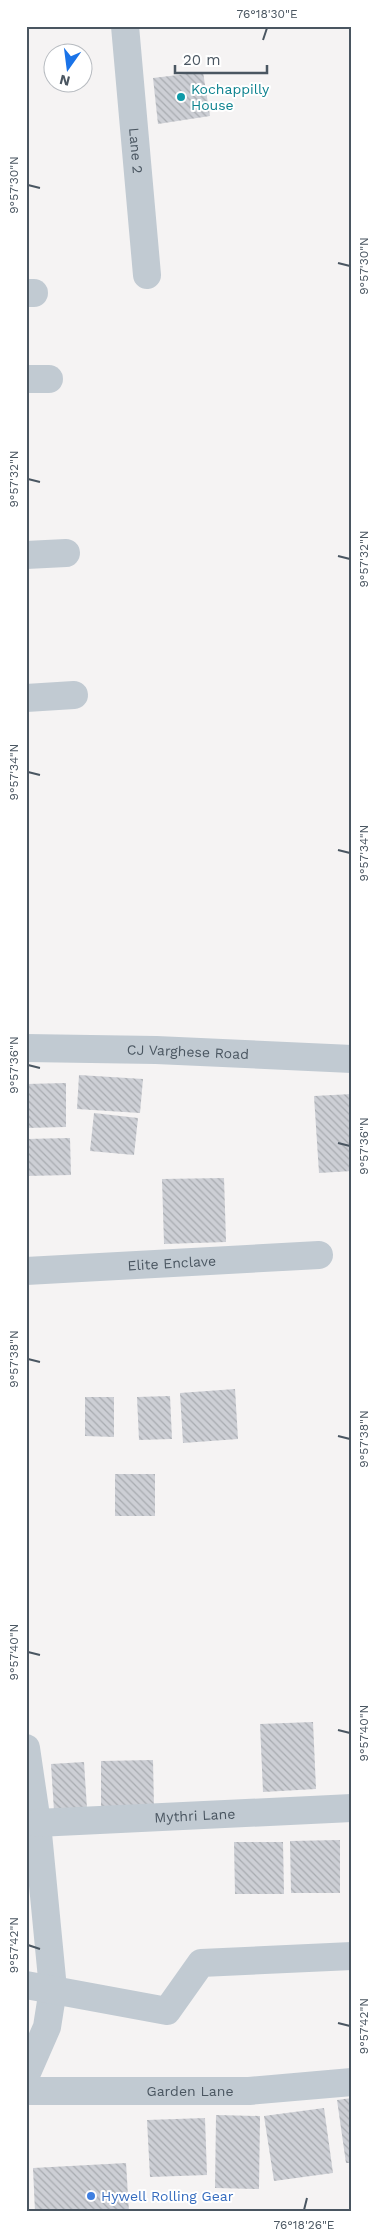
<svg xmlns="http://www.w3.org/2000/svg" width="378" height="2238" font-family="'Work Sans',sans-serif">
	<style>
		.building { fill: url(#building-back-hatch) }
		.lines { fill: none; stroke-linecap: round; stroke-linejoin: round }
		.minor { stroke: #c1cad2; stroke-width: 28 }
		.ticks { fill: none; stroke: #4a5661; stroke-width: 2 }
		.culture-dot { fill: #0f9aa8; stroke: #fff; stroke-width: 2 }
		.shop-dot { fill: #3f7fe0; stroke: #fff; stroke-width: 2 }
		.labels { text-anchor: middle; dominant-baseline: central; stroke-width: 4; stroke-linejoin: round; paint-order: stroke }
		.culture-label { font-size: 14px; fill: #0d838f; stroke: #fff; text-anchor: start }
		.street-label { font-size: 14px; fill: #4a5661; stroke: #fff }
		.shop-label { font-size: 14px; fill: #366cbe; stroke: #fff; text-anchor: start }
		.neatline { fill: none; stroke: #4a5661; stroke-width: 2 }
		.ticks-label { font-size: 12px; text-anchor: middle; fill: #4a5661 }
	</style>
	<defs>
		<pattern id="building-back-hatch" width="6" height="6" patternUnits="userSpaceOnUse" patternTransform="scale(1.25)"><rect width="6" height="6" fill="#cdcfd5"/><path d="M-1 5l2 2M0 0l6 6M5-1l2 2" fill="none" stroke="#a8abb0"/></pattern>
	</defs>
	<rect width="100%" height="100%" fill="#f5f3f3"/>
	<g class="building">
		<polygon points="203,72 210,116 158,124 153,78"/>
		<polygon points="79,1075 143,1079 140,1113 77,1109"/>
		<polygon points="66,1083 66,1127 26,1128 26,1084"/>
		<polygon points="352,1094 352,1171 319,1173 314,1096"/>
		<polygon points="94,1113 138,1118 134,1155 90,1151"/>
		<polygon points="70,1138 71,1175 26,1176 26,1139"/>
		<polygon points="224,1178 226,1242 164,1244 162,1179"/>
		<polygon points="235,1389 238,1439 183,1443 180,1393"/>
		<polygon points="170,1396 172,1439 139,1440 137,1397"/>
		<polygon points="85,1397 114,1397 114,1437 85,1436"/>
		<rect x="115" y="1474" width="40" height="42"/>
		<polygon points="313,1722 316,1789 263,1792 260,1724"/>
		<polygon points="153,1760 154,1808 101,1809 101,1761"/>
		<polygon points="84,1762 87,1809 54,1811 51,1764"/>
		<polygon points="340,1840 340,1893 291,1893 290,1841"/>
		<polygon points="234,1842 283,1842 284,1894 235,1894"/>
		<polygon points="352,2098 352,2163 346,2163 337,2100"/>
		<polygon points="324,2108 333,2173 274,2181 264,2116"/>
		<polygon points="216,2115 260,2116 259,2189 215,2188"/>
		<polygon points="205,2118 207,2175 150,2177 147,2120"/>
		<polygon points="126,2163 129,2212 35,2212 33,2168"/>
	</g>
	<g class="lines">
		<g class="minor">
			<path id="s1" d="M125,26L147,275"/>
			<polyline points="26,293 34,293"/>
			<polyline points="26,379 49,379"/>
			<polyline points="26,555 66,553"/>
			<polyline points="26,698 74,695"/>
			<path id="s2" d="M26,1048L156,1050L352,1059"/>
			<path id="s3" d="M26,1271L319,1255"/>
			<polyline points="26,1748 37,1823 53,1989 47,2027 26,2075"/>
			<path id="s4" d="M37,1823L352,1808"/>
			<polyline points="26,1985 167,2011 201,1963 352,1956"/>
			<path id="s5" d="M26,2091H249L352,2082"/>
		</g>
	</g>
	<path class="ticks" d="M263,40L267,28M28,185L40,188M338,263L350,266M28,479L40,482M338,556L350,559M28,772L40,775M338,850L350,853M28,1065L40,1068M338,1143L350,1146M28,1359L40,1362M338,1436L350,1439M28,1652L40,1655M338,1730L350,1733M28,1945L40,1949M338,2023L350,2026M304,2210L307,2198"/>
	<circle class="culture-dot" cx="181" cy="97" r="5"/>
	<circle class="shop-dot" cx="91" cy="2196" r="5"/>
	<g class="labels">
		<g class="culture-label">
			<text x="191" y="89">Kochappilly<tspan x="191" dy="16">House</tspan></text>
		</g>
		<g class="street-label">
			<text stroke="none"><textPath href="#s1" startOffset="125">Lane 2</textPath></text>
			<text stroke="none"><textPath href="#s2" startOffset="162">CJ Varghese Road</textPath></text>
			<text stroke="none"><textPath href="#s3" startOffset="146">Elite Enclave</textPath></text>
			<text stroke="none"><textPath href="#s4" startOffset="158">Mythri Lane</textPath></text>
			<text stroke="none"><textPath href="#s5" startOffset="164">Garden Lane</textPath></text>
		</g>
		<g class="shop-label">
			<text x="101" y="2196">Hywell Rolling Gear</text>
		</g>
	</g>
	<rect width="378" height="2238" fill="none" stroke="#ffffff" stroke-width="55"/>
	<g transform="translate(68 68) rotate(194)"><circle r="24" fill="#ffffff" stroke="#b7bbc0"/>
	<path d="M0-4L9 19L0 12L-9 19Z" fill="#1a73e8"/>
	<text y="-8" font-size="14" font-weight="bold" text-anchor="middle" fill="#4a5661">N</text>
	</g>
	<path d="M175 65v8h92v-8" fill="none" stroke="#4a5661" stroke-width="2.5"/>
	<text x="183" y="65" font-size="15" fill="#4a5661" stroke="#ffffff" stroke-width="4" paint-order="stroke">20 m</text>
	<rect x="28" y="28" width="322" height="2182" class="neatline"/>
	<g class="ticks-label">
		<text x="267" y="18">76°18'30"E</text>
		<text transform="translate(14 185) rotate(-90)" y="4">9°57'30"N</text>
		<text transform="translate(364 266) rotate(-90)" y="4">9°57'30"N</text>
		<text transform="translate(14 479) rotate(-90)" y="4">9°57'32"N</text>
		<text transform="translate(364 559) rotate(-90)" y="4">9°57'32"N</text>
		<text transform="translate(14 772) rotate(-90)" y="4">9°57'34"N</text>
		<text transform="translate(364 853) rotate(-90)" y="4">9°57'34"N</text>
		<text transform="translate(14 1065) rotate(-90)" y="4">9°57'36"N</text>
		<text transform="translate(364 1146) rotate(-90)" y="4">9°57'36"N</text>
		<text transform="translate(14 1359) rotate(-90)" y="4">9°57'38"N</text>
		<text transform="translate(364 1439) rotate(-90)" y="4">9°57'38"N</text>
		<text transform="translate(14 1652) rotate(-90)" y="4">9°57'40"N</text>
		<text transform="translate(364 1733) rotate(-90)" y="4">9°57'40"N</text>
		<text transform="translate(14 1945) rotate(-90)" y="4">9°57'42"N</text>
		<text transform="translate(364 2026) rotate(-90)" y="4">9°57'42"N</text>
		<text x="304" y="2229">76°18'26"E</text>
	</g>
</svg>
